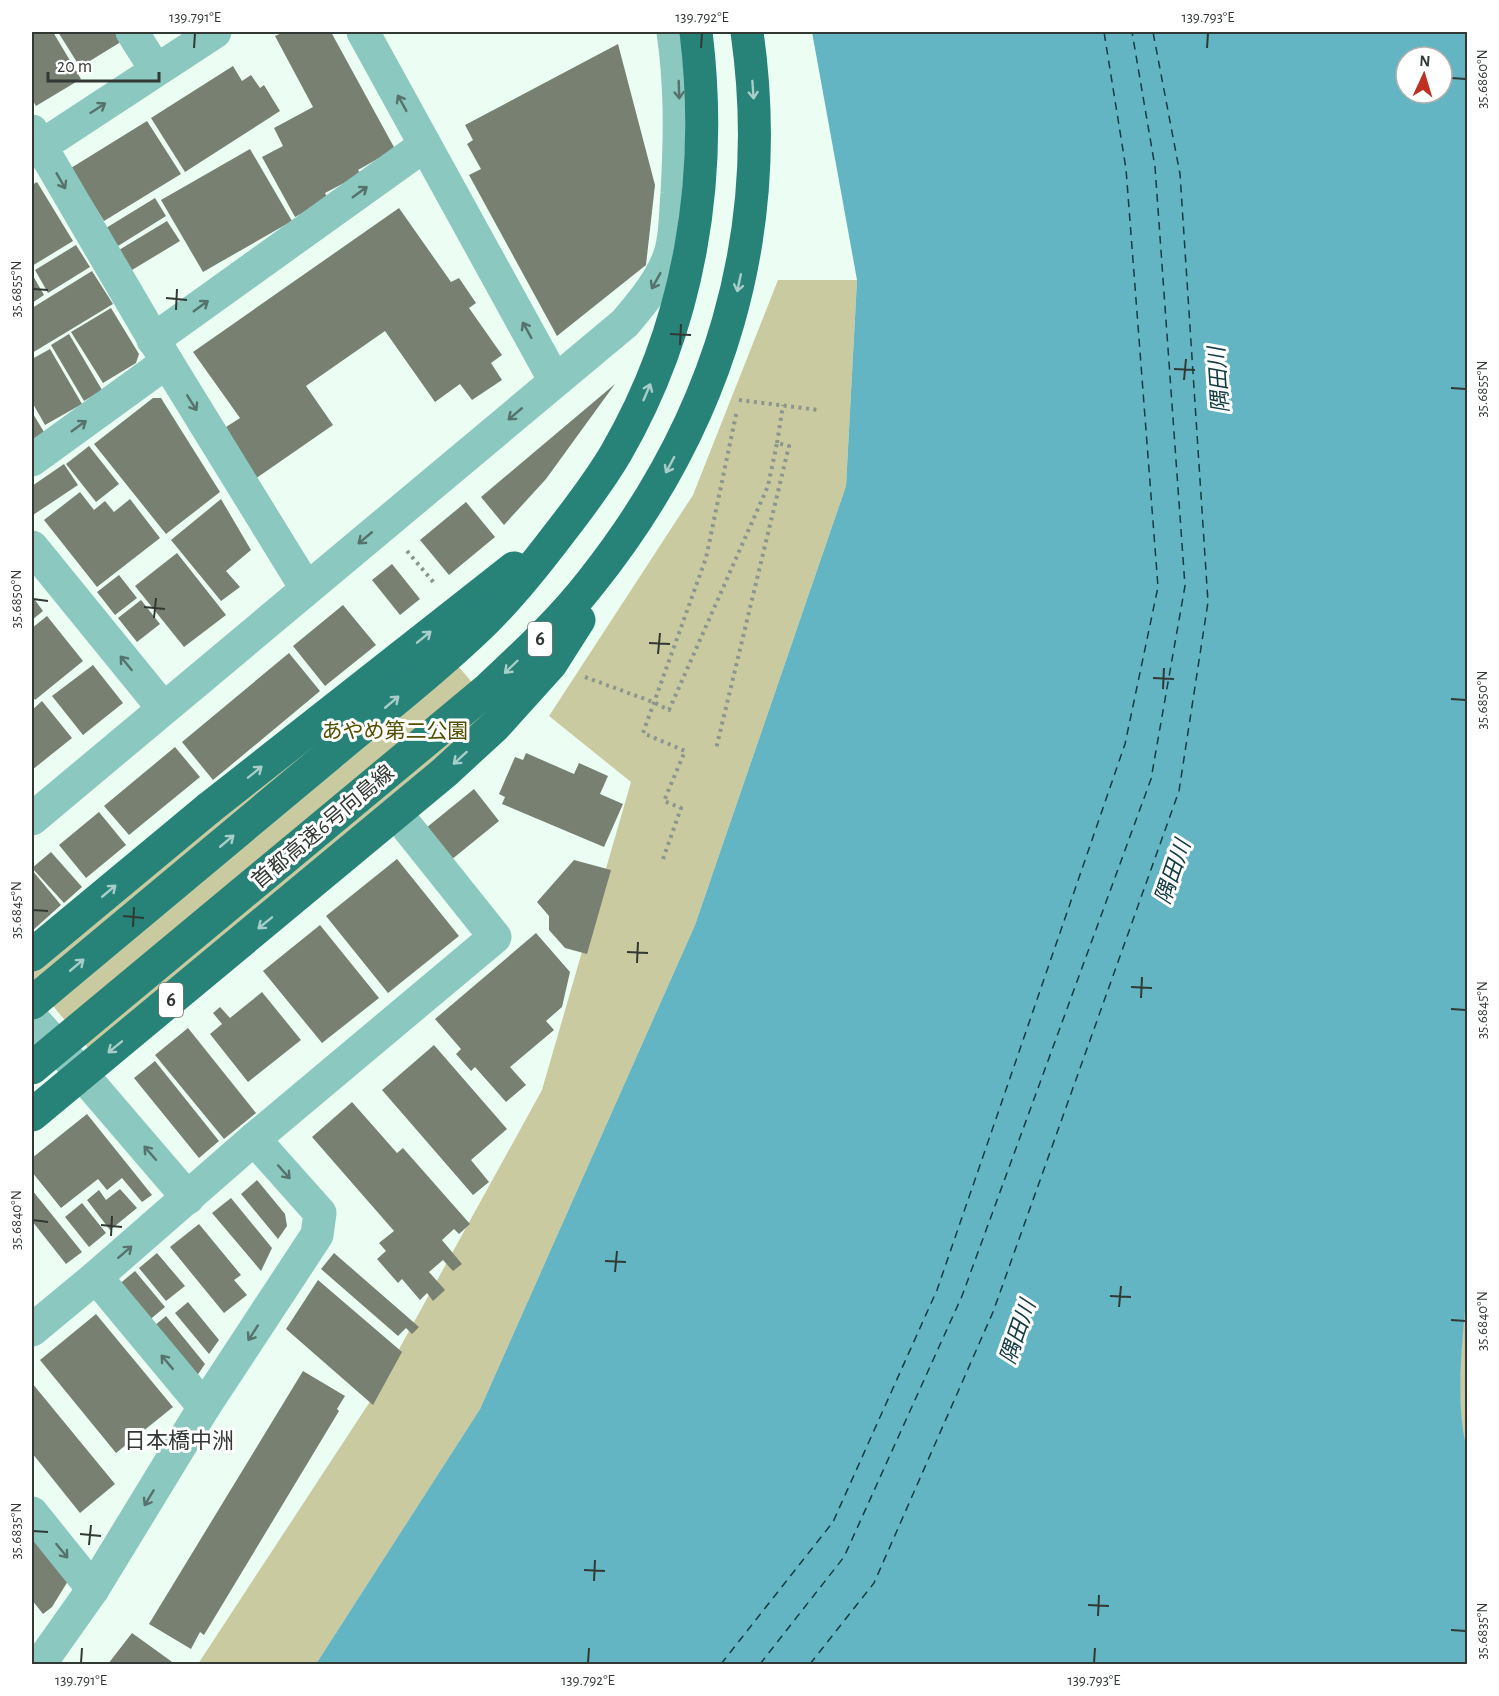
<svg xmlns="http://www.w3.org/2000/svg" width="1499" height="1696" font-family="'Alegreya Sans','Noto Sans JP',sans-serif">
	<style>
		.green { fill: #cacaa0 }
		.water { fill: #63b5c3; fill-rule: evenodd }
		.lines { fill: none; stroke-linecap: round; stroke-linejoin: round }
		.ferry { stroke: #143c42; stroke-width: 1.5; stroke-dasharray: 8 6; stroke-linecap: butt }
		.building { fill: #778071 }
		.path { stroke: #8a968e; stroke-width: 4; stroke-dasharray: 3 4.5; stroke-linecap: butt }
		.minor { stroke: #8bc8bf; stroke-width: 33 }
		.highway { stroke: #278378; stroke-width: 33 }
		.highway-bridge { stroke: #278378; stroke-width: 33 }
		.oneway { stroke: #56726c }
		.oneway2 { stroke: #a9cdc9 }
		.ticks { fill: none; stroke: #323934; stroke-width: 2 }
		.labels { text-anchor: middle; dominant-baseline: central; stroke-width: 6; stroke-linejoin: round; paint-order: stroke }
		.shield { fill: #fff; stroke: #707471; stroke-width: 1.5 }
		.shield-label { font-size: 20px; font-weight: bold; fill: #323934 }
		.park-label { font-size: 21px; fill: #535000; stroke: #fff }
		.street-label { font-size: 21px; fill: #323934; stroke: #fff }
		.water-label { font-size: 22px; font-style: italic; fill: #143c42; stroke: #fff }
		.neighbourhood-label { font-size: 22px; fill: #323934; stroke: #fff }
		.neatline { fill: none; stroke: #323934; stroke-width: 2 }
		.ticks-label { font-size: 15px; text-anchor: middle; fill: #323934 }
	</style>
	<rect width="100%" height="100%" fill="#ecfef3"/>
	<g class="green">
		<polygon points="778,280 857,280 846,486 695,925 480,1409 316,1664 198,1664 371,1400 542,1090 631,782 549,716 693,495"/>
		<polygon points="423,625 505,721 99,1061 32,981 32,954"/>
		<path d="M1467,1277V1453C1453,1402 1464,1330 1467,1277Z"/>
	</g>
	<path class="water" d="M812,32H1467L1468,1277C1464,1330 1453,1402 1468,1453L1467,1664H316L480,1409L695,925L846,486L857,280ZM1406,57H1442V93H1406Z"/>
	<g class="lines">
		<g class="ferry">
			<polyline points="721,1664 833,1522 937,1290 1125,744 1158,587 1126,169 1104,32"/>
			<polyline points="760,1664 844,1557 962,1296 1151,779 1185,586 1155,167 1132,32"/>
			<polyline points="810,1664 874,1583 993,1312 1179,791 1208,602 1180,174 1153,32"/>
		</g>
	</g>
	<g class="building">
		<polygon points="32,32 53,32 81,79 36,106 32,99"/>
		<polygon points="58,32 119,32 124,40 80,67"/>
		<polygon points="284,32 331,32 395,149 358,170 361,174 325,193 328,199 295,217 262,157 283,146 274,128 313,107 275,36"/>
		<polygon points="618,44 655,185 646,265 557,336 469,175 481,169 467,144 473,140 465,125"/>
		<polygon points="233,66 242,81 251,75 260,88 264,85 280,111 185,172 151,118"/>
		<polygon points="147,121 181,174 104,221 71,168"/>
		<polygon points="250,149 292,221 203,272 161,200"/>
		<polygon points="37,182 73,241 32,266 32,185"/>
		<polygon points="155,198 166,216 118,246 106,228"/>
		<polygon points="399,208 451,282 459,278 476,303 469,308 502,355 491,363 502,380 472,400 460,384 435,402 385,331 306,386 333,425 255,479 226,427 240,418 193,352"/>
		<polygon points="167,221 180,241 132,270 119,250"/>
		<polygon points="76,245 90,267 48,293 35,270"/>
		<polygon points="92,271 113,304 32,353 32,308"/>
		<polygon points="32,274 44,295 32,303"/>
		<polygon points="111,308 139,354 136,363 103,383 71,332"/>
		<polygon points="69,334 102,390 84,401 51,345"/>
		<polygon points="50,349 82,404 45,425 32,402 32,359"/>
		<polygon points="615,384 546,479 504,525 481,497"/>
		<polygon points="153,398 161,398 220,492 166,534 94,444"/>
		<polygon points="32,412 44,432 32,440"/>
		<polygon points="89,446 119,484 96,502 66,464"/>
		<polygon points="64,464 78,485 33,515 32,486"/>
		<polygon points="80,492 94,510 105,501 114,512 130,499 160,538 97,587 44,520"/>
		<polygon points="221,499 251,550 226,571 240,587 221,601 171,540"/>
		<polygon points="466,502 495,537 449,575 420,540"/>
		<polygon points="177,553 226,615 184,647 135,586"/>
		<polygon points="392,564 420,599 400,615 372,580"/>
		<polygon points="119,575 137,598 115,615 97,592"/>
		<polygon points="32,596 43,611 32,620"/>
		<polygon points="141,600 160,624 137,642 118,618"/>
		<polygon points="343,605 376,645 325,686 293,646"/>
		<polygon points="47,616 83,661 35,700 32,695 32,628"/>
		<polygon points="289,653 320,691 213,780 182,742"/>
		<polygon points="93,665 123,703 83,735 52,696"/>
		<polygon points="42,701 72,738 32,770 32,710"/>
		<polygon points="175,747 200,777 129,835 104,806"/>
		<polygon points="526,753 574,774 579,763 608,776 600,794 623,804 604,847 502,804 505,797 499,794 515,757 523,760"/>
		<polygon points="474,789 499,821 451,860 426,828"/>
		<polygon points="99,812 126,845 86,878 59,845"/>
		<polygon points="51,852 82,887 64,903 32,868"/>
		<polygon points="397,859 459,936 388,993 326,916"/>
		<polygon points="574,860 611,870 587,954 565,948 549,930 549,916 537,902"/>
		<polygon points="32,870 61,905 32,931"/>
		<polygon points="320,925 379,998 322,1043 263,971"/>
		<polygon points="536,933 570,972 562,1007 546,1021 554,1030 510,1067 526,1085 506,1102 475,1067 471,1071 456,1054 461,1049 435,1019"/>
		<polygon points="262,992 301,1040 248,1082 210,1034 222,1024 213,1013 220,1007 230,1018"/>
		<polygon points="188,1028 256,1113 224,1139 155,1055"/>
		<polygon points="434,1045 507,1129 471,1160 489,1182 473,1195 382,1090"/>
		<polygon points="155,1061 219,1141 199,1158 134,1078"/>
		<polygon points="352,1102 397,1153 403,1148 470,1224 459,1234 454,1229 442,1240 462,1264 453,1271 443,1260 429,1272 445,1290 433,1301 427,1293 420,1300 402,1279 398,1283 377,1259 386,1251 379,1243 394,1231 312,1137"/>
		<polygon points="87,1114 152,1195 142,1202 122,1178 107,1190 98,1179 61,1208 32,1172 32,1158"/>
		<polygon points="257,1180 285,1214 287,1226 278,1239 241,1194"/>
		<polygon points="120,1189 137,1208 110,1230 87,1200 99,1190 106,1200"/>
		<polygon points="32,1190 82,1252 66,1264 32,1221"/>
		<polygon points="231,1198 272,1248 261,1271 212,1213"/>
		<polygon points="82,1203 106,1233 89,1247 65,1217"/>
		<polygon points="199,1224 241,1275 234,1280 247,1295 224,1313 170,1247"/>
		<polygon points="157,1253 185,1286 166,1301 139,1268"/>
		<polygon points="334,1253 419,1327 412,1334 406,1328 398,1336 321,1269"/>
		<polygon points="135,1271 165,1307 147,1322 117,1286"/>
		<polygon points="318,1280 402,1352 373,1405 286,1329"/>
		<polygon points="188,1302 219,1340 209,1354 175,1313"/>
		<polygon points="96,1314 173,1407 116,1453 40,1360"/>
		<polygon points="166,1316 205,1364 192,1383 148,1331"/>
		<polygon points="303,1371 345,1396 337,1409 339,1411 204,1635 200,1632 191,1649 149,1624"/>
		<polygon points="32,1383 115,1484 80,1513 32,1453"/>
		<polygon points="32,1538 68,1581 52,1607 43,1614 32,1600"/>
		<polygon points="132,1633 175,1664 108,1664"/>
	</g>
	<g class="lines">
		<g class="path">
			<polyline points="739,400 819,410"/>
			<polyline points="777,443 783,405"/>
			<polyline points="407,551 435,584"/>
			<polyline points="585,677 653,702 669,710 768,486 777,443 789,446 716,749"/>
			<polyline points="663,859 681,808 664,801 685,751 643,733 706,558 737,410"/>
		</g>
		<g class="minor">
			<polyline points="132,32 156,70"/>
			<polyline points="363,32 555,381"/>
			<polyline points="32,131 167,362 306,588"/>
			<polyline points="32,152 215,32"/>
			<polyline points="153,340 425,145"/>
			<polyline points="32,460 167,362"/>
			<polyline points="32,547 163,708"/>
			<path d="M32,819L625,323C641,304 657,285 667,262C676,242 675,215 677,193C680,137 681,87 673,32"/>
			<polyline points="32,1018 74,1065 188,1198"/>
			<polyline points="254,1139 495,937 408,828"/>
			<polyline points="96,1277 204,1407"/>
			<polyline points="32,1330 96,1277 254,1139 320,1213 317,1235 204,1407 93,1589 40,1664"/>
			<polyline points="32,1513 93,1589"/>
		</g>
		<polyline class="highway" points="32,955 209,808"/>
		<g class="highway-bridge">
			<polyline points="209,808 514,568"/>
			<path d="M32,1003C131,920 231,838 329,755C381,711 437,668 486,620C512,594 536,564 558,535C579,508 599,482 616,453C690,325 714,178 696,32"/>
			<path d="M32,1068L488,689C524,655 561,621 592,581C719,421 776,235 747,32"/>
			<polyline points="32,1115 445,772 495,726 551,664 579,620"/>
		</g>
	</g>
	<defs><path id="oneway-shaft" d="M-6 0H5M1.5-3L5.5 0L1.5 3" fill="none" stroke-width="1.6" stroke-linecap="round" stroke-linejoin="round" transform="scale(1.5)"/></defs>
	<g class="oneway">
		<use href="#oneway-shaft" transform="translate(679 90) rotate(88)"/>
		<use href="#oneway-shaft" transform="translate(402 103) rotate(-119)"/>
		<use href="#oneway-shaft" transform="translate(98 108) rotate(-33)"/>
		<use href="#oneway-shaft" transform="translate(61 181) rotate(60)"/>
		<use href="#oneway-shaft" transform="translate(360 192) rotate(-36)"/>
		<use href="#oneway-shaft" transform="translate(656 281) rotate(119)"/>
		<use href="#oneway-shaft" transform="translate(201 306) rotate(-36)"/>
		<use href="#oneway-shaft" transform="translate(527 330) rotate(-119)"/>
		<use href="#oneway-shaft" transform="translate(192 403) rotate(58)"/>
		<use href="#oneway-shaft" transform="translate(515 414) rotate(140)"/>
		<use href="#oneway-shaft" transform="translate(79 426) rotate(-36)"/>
		<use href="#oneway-shaft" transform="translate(365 538) rotate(140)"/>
		<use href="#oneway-shaft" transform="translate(126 663) rotate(-129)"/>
		<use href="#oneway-shaft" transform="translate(150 1153) rotate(-131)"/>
		<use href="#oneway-shaft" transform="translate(284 1172) rotate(48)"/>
		<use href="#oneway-shaft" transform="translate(125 1252) rotate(-41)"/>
		<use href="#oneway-shaft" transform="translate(253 1333) rotate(123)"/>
		<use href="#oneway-shaft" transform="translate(167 1362) rotate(-130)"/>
		<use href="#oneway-shaft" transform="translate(149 1498) rotate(121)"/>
		<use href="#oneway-shaft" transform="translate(62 1551) rotate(51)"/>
	</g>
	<g class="oneway2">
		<use href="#oneway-shaft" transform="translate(753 90) rotate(86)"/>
		<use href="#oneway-shaft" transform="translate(739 283) rotate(102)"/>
		<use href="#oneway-shaft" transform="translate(647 392) rotate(-67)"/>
		<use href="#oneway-shaft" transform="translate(670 465) rotate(118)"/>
		<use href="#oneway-shaft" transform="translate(424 637) rotate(-39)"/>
		<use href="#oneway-shaft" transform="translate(511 667) rotate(136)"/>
		<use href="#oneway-shaft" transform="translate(392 702) rotate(-40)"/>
		<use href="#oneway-shaft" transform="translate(460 758) rotate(138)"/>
		<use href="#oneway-shaft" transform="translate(255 772) rotate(-39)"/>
		<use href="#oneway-shaft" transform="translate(227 841) rotate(-40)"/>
		<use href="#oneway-shaft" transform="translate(109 891) rotate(-40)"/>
		<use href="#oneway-shaft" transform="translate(265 923) rotate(141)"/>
		<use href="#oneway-shaft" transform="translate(77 965) rotate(-40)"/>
		<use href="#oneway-shaft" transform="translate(115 1047) rotate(141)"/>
	</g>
	<path class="ticks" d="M194,48L195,33M701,48L702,33M1207,48L1208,33M1451,78L1466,79M33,289L48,290M166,298L187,300M176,310L177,289M670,334L691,335M680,345L681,324M1174,369L1195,370M1184,380L1186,359M1451,388L1466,389M33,599L48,601M144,607L165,609M154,618L156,598M649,643L670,644M658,654L660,633M1153,678L1174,679M1163,689L1164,668M1451,699L1466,700M33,910L48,911M123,916L144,918M133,927L134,907M627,952L648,953M637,963L638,942M1131,987L1152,988M1141,998L1142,977M1451,1009L1466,1010M33,1220L48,1222M101,1225L122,1227M111,1236L112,1216M605,1261L626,1262M615,1272L617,1251M1110,1296L1131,1297M1119,1307L1121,1286M1451,1320L1466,1321M33,1531L48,1532M80,1534L101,1536M89,1545L91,1525M584,1570L605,1571M594,1581L595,1560M1088,1605L1109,1606M1098,1616L1099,1595M1451,1630L1466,1631M81,1663L82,1648M588,1663L589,1648M1094,1663L1095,1648"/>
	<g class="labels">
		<g class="shield">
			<rect x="528" y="622" width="24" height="34" rx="4.5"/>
			<rect x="159" y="983" width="24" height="34" rx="4.5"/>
		</g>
		<g class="shield-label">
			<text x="540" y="639">6</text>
			<text x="171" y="1000">6</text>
		</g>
		<g class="park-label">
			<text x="395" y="731">あやめ第二公園</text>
		</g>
		<g class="street-label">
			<text transform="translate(323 827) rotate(-40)">首都高速6号向島線</text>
		</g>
		<g class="water-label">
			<text transform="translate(1219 380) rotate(-94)">隅田川</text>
			<text transform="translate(1173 872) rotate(-71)">隅田川</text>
			<text transform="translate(1018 1332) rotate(-71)">隅田川</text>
		</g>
		<g class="neighbourhood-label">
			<text x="179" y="1441">日本橋中洲</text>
		</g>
	</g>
	<rect width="1499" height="1696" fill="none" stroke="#ffffff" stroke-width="66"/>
	<g transform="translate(1424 75) rotate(4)"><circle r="28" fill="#ffffff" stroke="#adb0ae" stroke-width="1.5"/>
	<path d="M0-4.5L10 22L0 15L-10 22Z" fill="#be3122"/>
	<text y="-9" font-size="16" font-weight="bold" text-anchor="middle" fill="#323934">N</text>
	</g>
	<path d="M48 72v9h111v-9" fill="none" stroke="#323934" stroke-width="3"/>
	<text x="57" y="72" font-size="18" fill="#323934" stroke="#ffffff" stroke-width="4.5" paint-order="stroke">20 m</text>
	<rect x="33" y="33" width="1433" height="1630" class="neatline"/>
	<g class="ticks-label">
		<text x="195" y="22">139.791°E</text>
		<text x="702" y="22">139.792°E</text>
		<text x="1208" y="22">139.793°E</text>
		<text transform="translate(1482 79) rotate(-90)" y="5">35.6860°N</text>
		<text transform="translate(16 289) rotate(-90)" y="5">35.6855°N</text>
		<text transform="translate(1482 389) rotate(-90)" y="5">35.6855°N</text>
		<text transform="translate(16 599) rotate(-90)" y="5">35.6850°N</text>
		<text transform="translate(1482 700) rotate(-90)" y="5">35.6850°N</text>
		<text transform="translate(16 910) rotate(-90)" y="5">35.6845°N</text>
		<text transform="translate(1482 1010) rotate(-90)" y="5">35.6845°N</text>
		<text transform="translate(16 1220) rotate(-90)" y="5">35.6840°N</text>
		<text transform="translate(1482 1321) rotate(-90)" y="5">35.6840°N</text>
		<text transform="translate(16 1531) rotate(-90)" y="5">35.6835°N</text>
		<text transform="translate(1482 1631) rotate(-90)" y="5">35.6835°N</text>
		<text x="81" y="1685">139.791°E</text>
		<text x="588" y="1685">139.792°E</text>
		<text x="1094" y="1685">139.793°E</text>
	</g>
</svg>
